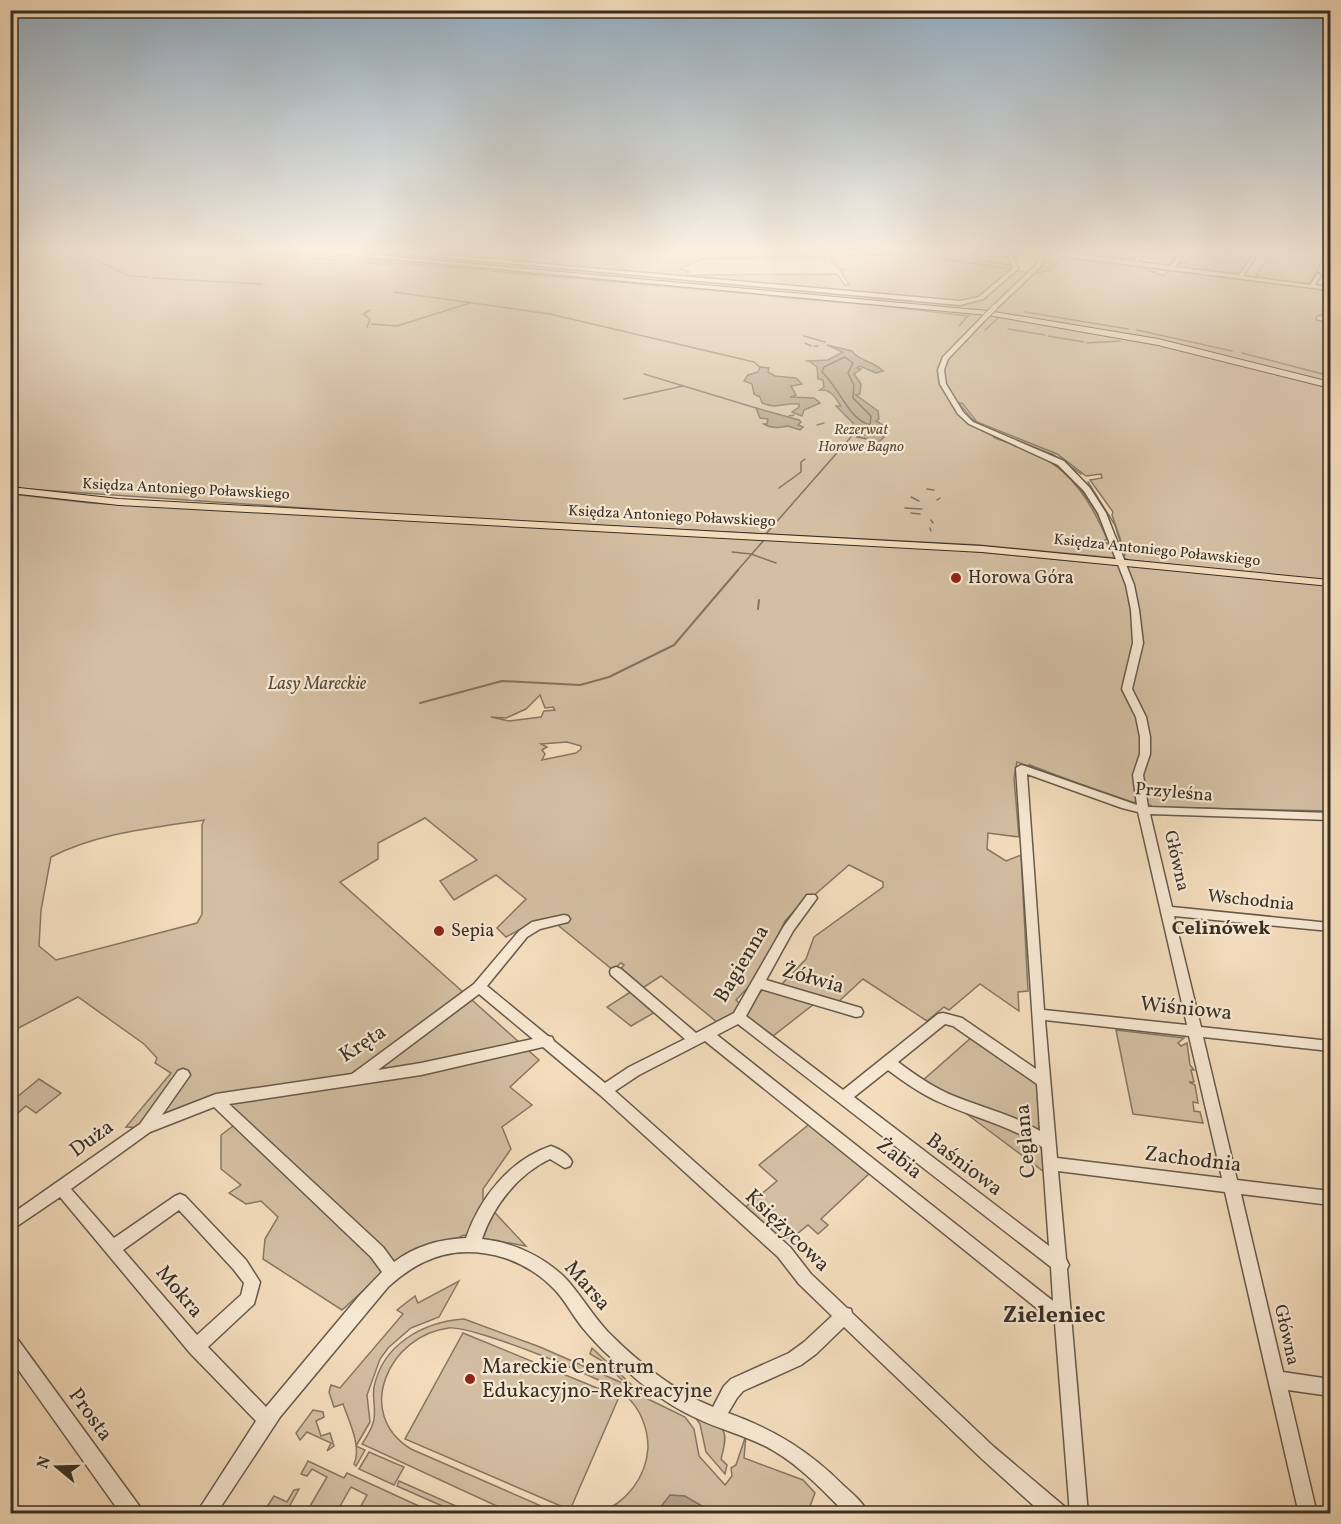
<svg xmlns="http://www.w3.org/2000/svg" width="1341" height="1524" font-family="Vollkorn,serif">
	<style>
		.green { fill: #d4bfa3; stroke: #867764; stroke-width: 1.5; fill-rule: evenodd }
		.water { fill: #b4a289; stroke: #827461; stroke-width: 1.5 }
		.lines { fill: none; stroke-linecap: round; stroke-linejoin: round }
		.shore { stroke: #766857; stroke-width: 1.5 }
		.stream-far1 { stroke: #827461; stroke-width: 1.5 }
		.stream { stroke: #827461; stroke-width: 2 }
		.minor-casing { stroke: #665a4b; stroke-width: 3 }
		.major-casing { stroke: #372f25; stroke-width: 2 }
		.highway-casing { stroke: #372f25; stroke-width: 2 }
		.minor { fill: #f8e9d4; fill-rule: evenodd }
		.major { fill: #f4ddbd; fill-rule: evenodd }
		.highway { fill: #f4ddbd; fill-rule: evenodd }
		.minor-bridge-casing { stroke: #665a4b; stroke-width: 7; stroke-linecap: butt }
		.minor-bridge { stroke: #f8e9d4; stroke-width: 5 }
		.poi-dot { fill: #8f2418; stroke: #f8e9d4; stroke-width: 2 }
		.labels { text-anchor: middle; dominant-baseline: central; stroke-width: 4.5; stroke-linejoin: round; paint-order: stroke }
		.far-park-label { font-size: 15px; font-style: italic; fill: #564c3e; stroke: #f8e9d4 }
		.far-street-label { font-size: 15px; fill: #372f25; stroke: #f8e9d4 }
		.poi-label { font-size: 18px; fill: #372f25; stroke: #f8e9d4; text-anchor: start }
		.park-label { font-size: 18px; font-style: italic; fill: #564c3e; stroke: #f8e9d4 }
		.street-label { font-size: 18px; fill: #372f25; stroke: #f8e9d4 }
		.neighbourhood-label { font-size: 20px; font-weight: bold; fill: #372f25; stroke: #f8e9d4 }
		.near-street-label { font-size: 21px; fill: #372f25; stroke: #f8e9d4 }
		.near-poi-label { font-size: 21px; fill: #372f25; stroke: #f8e9d4; text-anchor: start }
		.near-neighbourhood-label { font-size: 24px; font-weight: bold; fill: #372f25; stroke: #f8e9d4 }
	</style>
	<rect width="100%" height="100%" fill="#f4ddbd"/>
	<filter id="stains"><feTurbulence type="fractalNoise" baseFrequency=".00333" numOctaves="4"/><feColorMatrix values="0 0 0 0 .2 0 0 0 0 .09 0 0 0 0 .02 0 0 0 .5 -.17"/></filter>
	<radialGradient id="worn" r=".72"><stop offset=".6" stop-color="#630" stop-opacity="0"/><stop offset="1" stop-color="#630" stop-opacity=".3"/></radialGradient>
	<g class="green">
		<path d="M10,251H530L524,262L532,251H822L826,257L702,259L679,269L688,271V277H690L692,275L837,274L845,285H849L840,270L845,269H839L826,251H968L980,254L976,259L1014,266L1011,270L1033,273L1040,266L1049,267L1052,261L1041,265L1046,254L1072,251V254L1132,263L1163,276L1177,263H1185L1191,255L1186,252L1256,251L1239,276L1254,278L1272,251H1328L1309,285L1330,288V314L1317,316L1316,320L1326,322L1330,318V581L1128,560L1124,558L1125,553L1112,515L1113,512L1090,480L1102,478L1101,474L1086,476L1057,454L977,422L962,403L952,404C969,430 995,435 1022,446C1063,461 1098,495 1109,537C1084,482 1053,451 993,437C1007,443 1023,447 1037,454C1072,471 1092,504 1107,539L1103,541L1112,546L1115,558L979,545L435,517L11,488Z"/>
		<path d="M11,494L90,503L937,548L1330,585V811L1153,807L1147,803L1132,802L1017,762L1014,778L1019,837L988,833L987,849L1006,861L1021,855L1028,991L1018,992L1019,1011L980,984L949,1010L944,1007L927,1021L863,979L836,1004L780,986L806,959L814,937L883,887V882L849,865L811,898L807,897L785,921L758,977L736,1000L741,1005L736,1013L718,1023L661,976L641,989L619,971L624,965L621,963L613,970L549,918L538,920L506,937L497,928L526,899L496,875L454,900L440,881L477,860L425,818L378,843V859L340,882L539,1060L510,1087L532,1105L502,1127L511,1149L483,1189V1200L526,1246L464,1235L385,1271L342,1310L263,1259L265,1239L278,1217L261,1201L246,1204L229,1193L241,1185L221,1169V1135L237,1123L217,1103L145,1128L126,1127L171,1073L155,1063L157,1058L144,1044L78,997L11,1032ZM540,695L545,708L553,707L555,710L544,711L541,717L509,721L491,717L506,718L526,709ZM567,742L581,746V749L576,753L542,760L545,754L542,750L547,747L541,744ZM204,820L202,825V914L197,923L56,960L39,946L41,910L51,857C98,833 152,828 204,820Z"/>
		<polygon points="763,988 814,1004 773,1036 746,1017 746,1012"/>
		<polygon points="632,991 657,1011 631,1026 607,1007"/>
		<polygon points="1116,1030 1184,1038 1178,1043 1181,1046 1187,1043 1190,1065 1194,1070 1191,1070 1194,1082 1189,1082 1195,1085 1198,1103 1193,1102 1194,1111 1200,1112 1203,1123 1133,1114"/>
		<path d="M972,1037L1039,1084V1131C1002,1109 958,1106 921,1082Z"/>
		<polygon points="39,1079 61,1093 36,1113 26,1106 11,1119 11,1102"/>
		<path d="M956,1106C970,1110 1030,1134 1038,1144C1045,1153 1044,1160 1043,1171Z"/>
		<polygon points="812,1122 872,1171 821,1219 828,1225 818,1234 808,1225 792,1238 774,1237 742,1210 777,1181 759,1165"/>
		<path d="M459,1281L439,1317L411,1328L388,1348L380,1359L367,1395L370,1422L356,1446L365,1450L356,1466L354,1464C362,1447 349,1421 343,1404L334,1407L329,1392L331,1385L340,1388L403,1314L397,1310L415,1296L418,1303Z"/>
		<path d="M464,1319L540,1347L627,1385L604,1362L590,1354L592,1348L646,1398L685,1417L694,1429L699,1456L725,1485L732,1476L731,1468L736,1465L746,1435L744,1458L803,1480L815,1493L810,1506L830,1512L845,1510L849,1513H698L664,1504L656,1513H599C626,1503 646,1478 648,1448C648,1429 641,1409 626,1396C607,1379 472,1325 449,1328C389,1335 353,1414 411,1449L557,1513H512L362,1444C366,1438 371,1430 373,1423C377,1413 372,1398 374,1387C383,1344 423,1322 464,1319Z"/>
		<polygon points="463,1333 619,1397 570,1510 405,1439"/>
		<polygon points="313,1410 323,1412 324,1417 316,1421 321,1436 330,1433 334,1446 327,1451 331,1443 307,1432 300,1440 296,1433"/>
		<path d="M695,1417C724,1427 730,1426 721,1459L727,1465L725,1474L706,1452L700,1424Z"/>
		<polygon points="369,1452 404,1467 394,1485 359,1469"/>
		<polygon points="308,1461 344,1478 347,1473 434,1513 408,1513 391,1506 387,1513 357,1513 367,1495 351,1487 336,1513 306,1513 327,1477 312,1469 307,1476 301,1474"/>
		<polygon points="399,1481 465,1510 463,1513 458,1513 397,1486"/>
		<polygon points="299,1489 289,1507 286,1506 281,1513 263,1513 274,1496 287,1502 294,1490"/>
	</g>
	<g class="water">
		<path d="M827,345L852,351C856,360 874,361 883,371L876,373L860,366L857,368L861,369L854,374L861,384L860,394L856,395L878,411L879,419L876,421L883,425L878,431L884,437L873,448H866L871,446L867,439L856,437L871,433L853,427V423L836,406H841C836,399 832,389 820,390L824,387L823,380L818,379L817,367L809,361L828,360L843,352Z"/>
		<path d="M760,367L769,368L768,372L775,376L796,378L802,384L791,386L796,395L790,397L814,398L820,403L804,410L802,416L792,412L799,407V404C784,402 778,410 762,403L760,397L754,394L752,384L744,381L748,375L758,372Z"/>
		<path d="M756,408L799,420L801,422L798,425L803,427L800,430L788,426C780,428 772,429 764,424H767L768,419L760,418Z"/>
		<polygon points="670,1495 685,1496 714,1513 656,1513"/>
	</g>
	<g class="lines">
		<path class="shore" d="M845,357L853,363L848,373L854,385L853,398L871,416L870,425C849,420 838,386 822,372L824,367Z"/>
		<g class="stream-far1">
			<polyline points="235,251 392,265"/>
			<polyline points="279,251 301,254"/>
			<polyline points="830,251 853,256 910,254 1011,269"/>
			<polyline points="1068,253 1070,251"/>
			<polyline points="304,254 392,262"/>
			<polyline points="443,255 479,251"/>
			<polyline points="88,256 129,276 148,277"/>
			<polyline points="426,258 431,257"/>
			<polyline points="395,263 488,270"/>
			<polyline points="491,271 571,278"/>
			<polyline points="1037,273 1051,270 1065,256"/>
			<polyline points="153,278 261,284"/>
			<polyline points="575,278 660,286"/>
			<polyline points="664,286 764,295"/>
			<polyline points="394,292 550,314 754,362 760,367"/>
			<polyline points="768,296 872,305"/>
			<polyline points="876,305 968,316 970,314"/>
			<polyline points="1025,312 1128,329"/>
			<polyline points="975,314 984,315"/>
			<polyline points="990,316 1002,317"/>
			<polyline points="371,324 397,326 470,303"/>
			<polyline points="959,326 967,317"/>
			<polyline points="367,327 370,319 363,314 370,310"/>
			<polyline points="1008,329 1045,335"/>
			<polyline points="985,330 998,318"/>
			<polyline points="1137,330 1232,351"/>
			<polyline points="804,336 825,342"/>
			<polyline points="1048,336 1084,342"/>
			<polyline points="805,343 811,346"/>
			<polyline points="1087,343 1120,341"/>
			<polyline points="814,346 818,346"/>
			<polyline points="1242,353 1330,376"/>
			<polyline points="806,361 809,361"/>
			<polyline points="644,374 756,408"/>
			<polyline points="1321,386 1330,389"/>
			<polyline points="624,399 683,386"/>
			<polyline points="959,403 972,419 985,427"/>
			<polyline points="789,416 794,415"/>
			<polyline points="817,425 824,423"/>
			<polyline points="842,428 845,429"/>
			<polyline points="993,431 1054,455 1081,474"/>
			<polyline points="1088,482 1115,525 1123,551"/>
			<polyline points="779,488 801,472 801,462 805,459"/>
			<polyline points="927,489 934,490"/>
			<polyline points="911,497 919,501"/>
			<polyline points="937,500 940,498"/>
			<polyline points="905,508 922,509"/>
			<polyline points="911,513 920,514"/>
			<polyline points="931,520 933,523"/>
			<polyline points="930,528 931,531"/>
			<polyline points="765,535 857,430"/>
			<polyline points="732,552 751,554 776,563"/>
			<polyline points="737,571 764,540"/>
		</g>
		<g class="stream">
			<polyline points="758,609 759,600"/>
			<polyline points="420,703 502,681 580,685 609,677 674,645 738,570"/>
			<polyline points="1029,765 1121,800"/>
		</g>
		<g class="minor-casing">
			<g id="minor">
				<polygon points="376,251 400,251 960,301 979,297 1013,268 1008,255 1019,251 1028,251 1013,257 1018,269 983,299 960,305"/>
				<polygon points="1030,251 1070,253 1134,261 1142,251 1147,251 1138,262 1170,266 1182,251 1187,251 1175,267 1239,275 1255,253 1257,254 1243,276 1310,285 1318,273 1321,275 1315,285 1330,288 1330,290 1045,254 1040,267 997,308 993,308 993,306 1036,265 1041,253"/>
				<polygon points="1327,251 1330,251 1327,262 1323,262"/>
				<path d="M983,316L988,317L948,359L944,370L946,384L963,412L973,422L1064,461L1090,488L1106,513L1134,585L1139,610L1143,643L1132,689L1146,717L1150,737V754L1143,775L1148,807L1330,813V820L1150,814L1172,907L1330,923V931L1174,916L1201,1027L1330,1041V1051L1203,1037L1237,1180L1330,1191V1205L1241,1194L1283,1372L1330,1379V1396L1288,1390L1317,1514H1299L1225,1192L1058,1171L1066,1259L1069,1265L1067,1269L1088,1514H1070L1055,1323L705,1041L639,1075L615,1091L790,1247L811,1274L847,1308L851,1309L852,1313L994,1447L1065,1507L1067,1514H1043L982,1459L844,1327L816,1354L801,1365L743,1391L737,1398L728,1413C775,1430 809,1451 844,1486C853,1494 864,1503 868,1514H846C824,1491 801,1467 774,1451C749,1436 720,1430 694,1417C670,1406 647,1389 627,1371C610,1358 595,1343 582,1327C574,1317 568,1306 561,1297C547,1279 526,1265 505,1258C459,1244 423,1255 388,1287L280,1417L216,1514H196L256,1421L190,1353L60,1197L10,1231V1215L140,1124L178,1071L183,1069L188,1071L190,1075L162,1115L216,1094L352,1074L474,984L519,931L532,922L564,915L568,916L570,919L568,922L540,929L527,937L487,986L548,1036L552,1037L554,1041L605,1083L629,1067L685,1039L611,975L610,972L611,969L616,967L621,969L696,1033L734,1013L784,926L807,895H815L817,898L793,931L766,980L861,1008L863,1012L861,1016L856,1017L761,989L746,1016L843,1090L938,1014L943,1013L962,1018L1036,1069L1016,768L1021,765L1025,766L1137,805L1133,775L1140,754V737L1136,717L1122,689L1133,643L1131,610L1126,585L1098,513L1084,491L1058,465L969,424L958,414L940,384L938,370L943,357ZM1027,774L1122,808L1138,812L1187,1025L1044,1010ZM479,994L533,1039L421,1063L378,1070ZM1045,1020L1189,1036L1222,1178L1057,1158ZM738,1024L1051,1267L1053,1301L717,1035ZM945,1024L953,1026L1037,1084L1040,1131C1012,1114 979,1107 949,1094C931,1086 914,1074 898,1062ZM543,1047L600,1095L778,1257L799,1284L832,1316L804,1342L789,1353L731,1379L724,1386L713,1407C674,1391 638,1362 608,1332C593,1316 582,1297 568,1281C547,1258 513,1242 482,1239C493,1206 518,1174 550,1159L565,1168L570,1166L572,1162C569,1154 559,1149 551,1146C510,1160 480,1197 466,1238C440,1239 415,1246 394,1262L383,1247L229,1104L421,1075ZM888,1070C904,1082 921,1094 939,1102C974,1118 1010,1125 1042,1147L1049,1246L854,1097ZM214,1107L371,1257L382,1272L359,1296L266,1407L208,1347L254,1304L260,1282L246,1260L185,1196L180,1194L175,1196L114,1238L71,1189L150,1132ZM179,1210L234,1270L244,1283L241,1295L197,1335L123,1250Z"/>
				<polygon points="10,1335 16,1337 140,1507 142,1514 121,1514 10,1358"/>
			</g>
		</g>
		<g class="major-casing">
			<polygon id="major" points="10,487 119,499 982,546 1330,580 1330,586 982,552 119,505 10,493"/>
		</g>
		<g class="highway-casing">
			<polygon id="highway" points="303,251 334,251 988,311 1158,339 1330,382 1330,388 1158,345 988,315"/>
		</g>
		<use href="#minor" class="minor"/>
		<use href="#major" class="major"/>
		<use href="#highway" class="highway"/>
		<g class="minor-bridge-casing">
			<polyline id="minor-bridge" points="985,317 995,307"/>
		</g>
		<use href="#minor-bridge" class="minor-bridge"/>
	</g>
	<linearGradient id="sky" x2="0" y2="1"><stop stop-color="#93adc2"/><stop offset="0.54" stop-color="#faf0e1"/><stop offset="1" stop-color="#faf0e1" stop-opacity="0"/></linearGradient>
	<rect width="1341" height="465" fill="url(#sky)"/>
	<g class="poi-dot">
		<circle cx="956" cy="578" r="6"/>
		<circle cx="439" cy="931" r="6"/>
		<circle cx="470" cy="1379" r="6"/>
	</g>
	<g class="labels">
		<g class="far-park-label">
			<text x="861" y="430">Rezerwat<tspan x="861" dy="17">Horowe Bagno</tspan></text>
		</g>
		<g class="far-street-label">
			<text transform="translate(186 490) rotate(3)">Księdza Antoniego Poławskiego</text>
			<text transform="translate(672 517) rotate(3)">Księdza Antoniego Poławskiego</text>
			<text transform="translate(1157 551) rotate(6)">Księdza Antoniego Poławskiego</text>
		</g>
		<g class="poi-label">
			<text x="968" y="578">Horowa Góra</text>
			<text x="451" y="931">Sepia</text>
		</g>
		<g class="park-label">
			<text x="317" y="684">Lasy Mareckie</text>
		</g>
		<g class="street-label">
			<text transform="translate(1174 793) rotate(5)">Przyleśna</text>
			<text transform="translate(1176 861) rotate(77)">Główna</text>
			<text transform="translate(1251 901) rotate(6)">Wschodnia</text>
			<text transform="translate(1286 1335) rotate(77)">Główna</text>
		</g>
		<g class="neighbourhood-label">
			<text x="1221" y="929">Celinówek</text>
		</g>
		<g class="near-street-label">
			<text transform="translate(742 964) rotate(-59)">Bagienna</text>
			<text transform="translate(813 979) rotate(16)">Żółwia</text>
			<text transform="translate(1186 1009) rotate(6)">Wiśniowa</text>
			<text transform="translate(363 1044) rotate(-33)">Kręta</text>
			<text transform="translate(92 1139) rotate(-36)">Duża</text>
			<text transform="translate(1026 1141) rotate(-95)">Ceglana</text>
			<text transform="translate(899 1159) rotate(39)">Żabia</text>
			<text transform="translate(1193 1160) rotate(7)">Zachodnia</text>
			<text transform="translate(964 1165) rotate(37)">Baśniowa</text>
			<text transform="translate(787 1231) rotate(44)">Księżycowa</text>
			<text transform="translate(587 1286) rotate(49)">Marsa</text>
			<text transform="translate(179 1292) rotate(50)">Mokra</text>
			<text transform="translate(90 1415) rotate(54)">Prosta</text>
		</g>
		<g class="near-poi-label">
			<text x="482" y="1367">Mareckie Centrum<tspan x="482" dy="24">Edukacyjno-Rekreacyjne</tspan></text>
		</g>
		<g class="near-neighbourhood-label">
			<text x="1054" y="1316">Zieleniec</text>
		</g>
	</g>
	<rect width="1341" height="1524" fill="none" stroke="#f4ddbd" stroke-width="36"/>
	<rect x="12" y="12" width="1317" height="1500" fill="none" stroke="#372f25" stroke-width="3"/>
	<rect x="18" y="18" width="1305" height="1488" fill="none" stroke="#372f25" stroke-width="1.5"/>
	<g transform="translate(57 1467) rotate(289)" stroke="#f8e9d4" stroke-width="4.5" paint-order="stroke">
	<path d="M0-4.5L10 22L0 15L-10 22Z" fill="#372f25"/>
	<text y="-9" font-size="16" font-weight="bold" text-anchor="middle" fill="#372f25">N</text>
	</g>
	<rect width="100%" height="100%" filter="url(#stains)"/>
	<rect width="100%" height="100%" fill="url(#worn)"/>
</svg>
